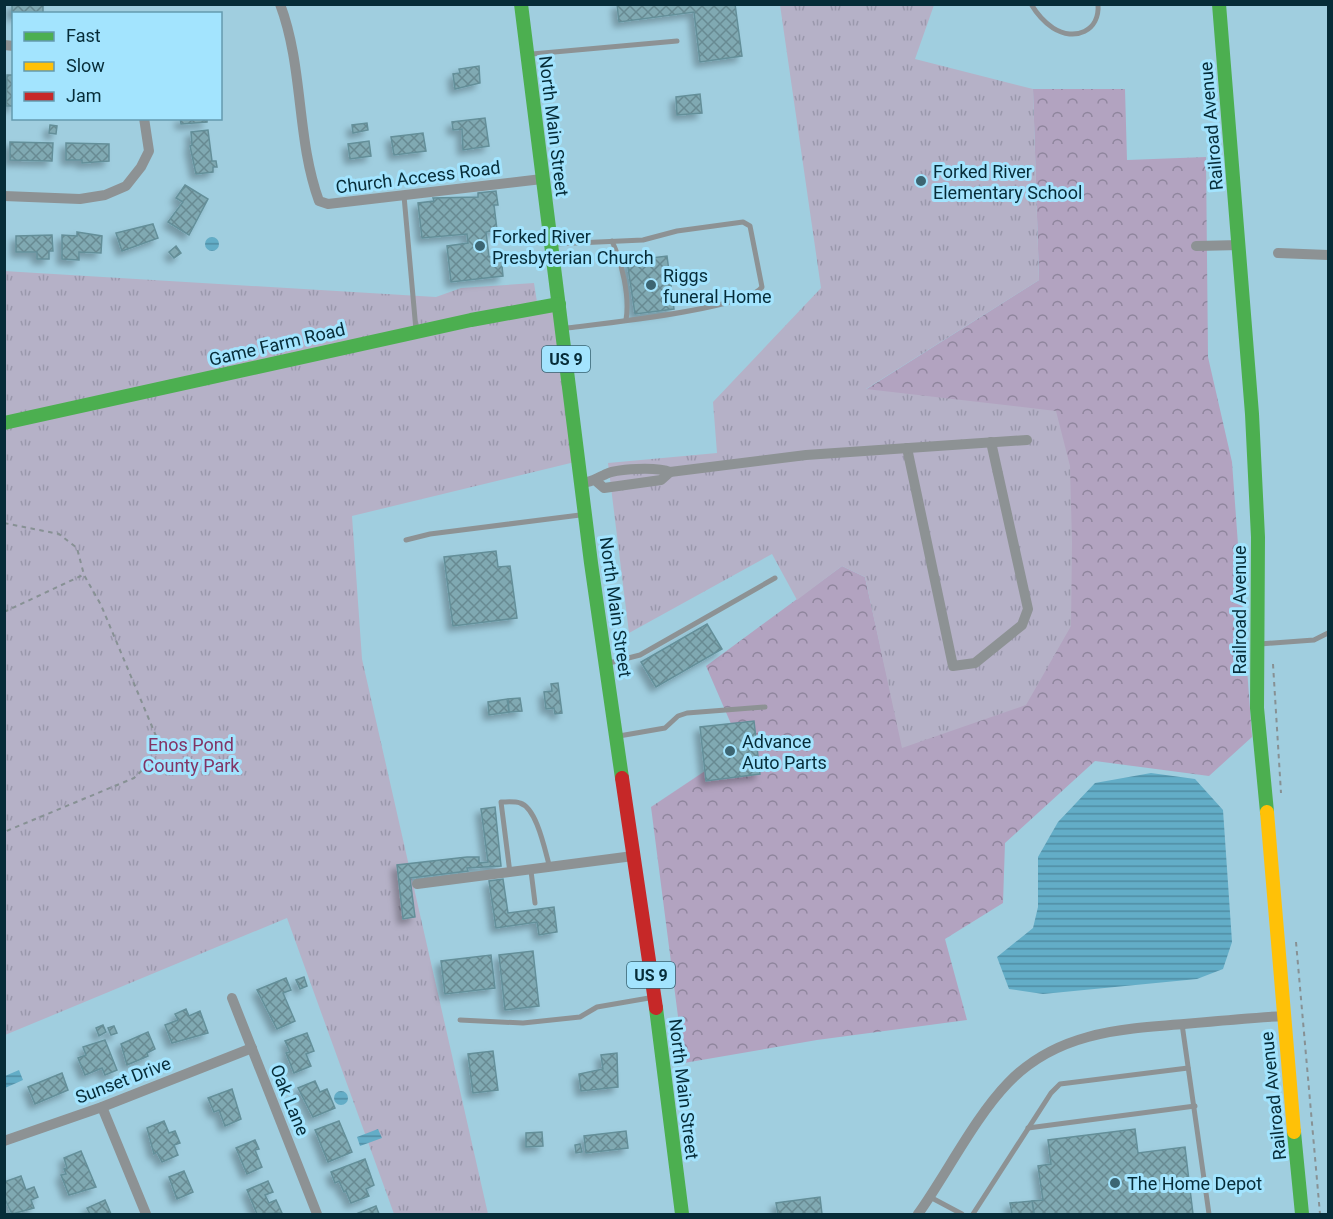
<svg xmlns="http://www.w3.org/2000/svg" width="1333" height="1219" font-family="Roboto,sans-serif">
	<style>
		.forest { fill: url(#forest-crowns) }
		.park { fill: url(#park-tufts) }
		.water { fill: url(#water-rules) }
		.building { fill: url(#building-cross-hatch); stroke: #648f99; stroke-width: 1.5; filter: url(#shadow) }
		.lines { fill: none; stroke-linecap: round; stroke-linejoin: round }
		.path { stroke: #879194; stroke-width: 2; stroke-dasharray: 4.5 4.5; stroke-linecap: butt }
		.lane { stroke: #8d9294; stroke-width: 5 }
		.street { stroke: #8d9294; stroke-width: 10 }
		.fast { stroke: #4caf50; stroke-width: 14 }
		.slow { stroke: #ffc107; stroke-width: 14 }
		.jam { stroke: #c62828; stroke-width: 14 }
		.poi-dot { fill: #3c6572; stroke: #a3e4fe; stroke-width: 2 }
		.labels { text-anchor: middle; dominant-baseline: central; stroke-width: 6; stroke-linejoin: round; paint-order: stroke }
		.shield { fill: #a3e4fe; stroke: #356373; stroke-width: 1.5 }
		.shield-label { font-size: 16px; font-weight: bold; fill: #062c38 }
		.street-label { font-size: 18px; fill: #062c38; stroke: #a3e4fe }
		.poi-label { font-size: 18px; fill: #062c38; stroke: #a3e4fe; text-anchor: start }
		.park-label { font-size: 18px; fill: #823465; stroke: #a3e4fe }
	</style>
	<defs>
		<pattern id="forest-crowns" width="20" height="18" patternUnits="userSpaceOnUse" patternTransform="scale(1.5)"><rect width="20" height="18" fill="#b2a3c0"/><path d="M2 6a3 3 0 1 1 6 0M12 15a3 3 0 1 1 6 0" fill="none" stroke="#8f859d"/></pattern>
		<pattern id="park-tufts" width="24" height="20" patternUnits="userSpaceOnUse" patternTransform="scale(1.5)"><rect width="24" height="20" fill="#b5b1c7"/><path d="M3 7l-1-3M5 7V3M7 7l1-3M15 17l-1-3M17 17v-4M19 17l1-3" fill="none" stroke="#9a98ac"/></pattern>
		<pattern id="water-rules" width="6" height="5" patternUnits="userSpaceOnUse" patternTransform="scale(1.5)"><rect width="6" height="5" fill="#63adc7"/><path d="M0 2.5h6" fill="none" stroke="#508da3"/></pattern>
		<pattern id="building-cross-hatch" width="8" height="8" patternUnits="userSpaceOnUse" patternTransform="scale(1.5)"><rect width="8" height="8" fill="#80a9b2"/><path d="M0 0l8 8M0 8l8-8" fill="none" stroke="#678a92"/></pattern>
		<filter id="shadow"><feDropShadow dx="-5" dy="5" stdDeviation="3" flood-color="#0004"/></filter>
	</defs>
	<rect width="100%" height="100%" fill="#a0cedf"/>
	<polygon class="forest" points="1033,89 1125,89 1127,160 1206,157 1208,357 1232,462 1252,737 1209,776 1095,761 1005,843 1003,903 945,939 967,1020 817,1040 684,1063 651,807 741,747 706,666 842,566 865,577 903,748 865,390 1039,280"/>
	<g class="park">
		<polygon points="780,5 934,5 915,59 1033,89 1039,280 866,389 1056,411 1070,466 1072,542 1071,626 1026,705 902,748 865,577 842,566 797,600 772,554 629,633 608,463 717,453 713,402 821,288"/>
		<polygon points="4,271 436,297 461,288 534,283 537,302 559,304 579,461 352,516 362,659 488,1214 394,1214 287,918 5,1035"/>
	</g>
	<g class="water">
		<circle cx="212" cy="244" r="7"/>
		<polygon points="1151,773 1195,779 1223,810 1232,942 1223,969 1197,979 1043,994 1009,989 997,957 1033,928 1038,907 1038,857 1058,822 1095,783"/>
		<polygon points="19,1070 23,1080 5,1088 5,1076"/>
		<circle cx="341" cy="1098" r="7"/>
		<polygon points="378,1129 382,1138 360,1146 357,1137"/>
	</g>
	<g class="building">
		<polygon points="12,4 43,4 43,14 14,14 12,17"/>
		<polygon points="617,4 735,4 742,56 700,62 694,12 619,22"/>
		<polygon points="479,66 480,83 455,89 453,74 460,73 459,69"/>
		<polygon points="7,75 14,75 14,106 6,106"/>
		<polygon points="700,94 702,113 677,115 676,97"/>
		<polygon points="180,118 207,118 207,122 181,124"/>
		<polygon points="485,118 489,146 463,150 462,129 453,130 452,122"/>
		<polygon points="367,123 368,130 353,133 352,125"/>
		<polygon points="50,125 57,126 56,134 49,133"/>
		<polygon points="208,130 212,161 216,161 217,167 213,167 213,172 196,174 190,146 192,145 191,132"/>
		<polygon points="423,133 426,151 394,155 391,137"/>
		<polygon points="369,141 371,156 350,159 348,144"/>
		<polygon points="10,142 53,143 52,161 10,160"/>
		<polygon points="66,143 109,144 109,161 82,163 82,160 66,160"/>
		<polygon points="185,185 208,199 189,235 168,222 183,202 176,198"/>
		<polygon points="496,191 498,205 494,205 497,230 486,232 489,257 501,256 503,276 451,282 447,246 468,243 467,234 422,238 418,203 434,201 433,198 478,197 478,193"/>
		<polygon points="153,224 158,238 122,251 116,233"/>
		<polygon points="77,232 102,236 101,253 79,252 79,260 62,259 62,235 77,236"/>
		<polygon points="52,235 53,251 49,251 49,259 37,259 37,252 16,252 16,236"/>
		<polygon points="176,246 181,253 174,258 169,252"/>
		<polygon points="667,256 674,309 635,314 627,261"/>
		<polygon points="496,551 498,567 510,566 517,618 453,626 444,557"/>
		<polygon points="707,624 722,649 656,687 641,662"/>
		<polygon points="558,683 562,713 555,714 554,708 546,709 544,692 552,691 551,684"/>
		<polygon points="520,698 522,711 509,712 508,699"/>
		<polygon points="507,699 509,712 489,715 488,702"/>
		<polygon points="754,721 760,774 706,781 700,727"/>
		<polygon points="495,807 501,866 467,868 468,871 410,878 415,917 403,919 397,865 467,857 479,857 479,863 488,862 481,809"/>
		<polygon points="503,879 508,913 554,907 557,932 539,935 537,922 496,928 489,881"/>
		<polygon points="533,951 539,1006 505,1010 499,955"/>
		<polygon points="491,955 495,988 445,994 441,961"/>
		<polygon points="304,977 307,986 300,989 296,980"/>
		<polygon points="286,978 291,990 283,993 295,1021 277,1029 257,990"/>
		<polygon points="186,1009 189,1016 200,1011 208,1033 172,1043 165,1025 178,1020 175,1014"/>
		<polygon points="103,1025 106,1032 99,1036 96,1028"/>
		<polygon points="114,1026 117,1033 111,1035 108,1028"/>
		<polygon points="148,1032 155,1049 147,1053 148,1056 127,1065 121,1044"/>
		<polygon points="307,1033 314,1051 306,1054 311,1066 294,1073 286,1053 290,1052 285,1041"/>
		<polygon points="105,1040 117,1070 105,1075 102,1068 85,1075 78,1058 86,1055 83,1047"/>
		<polygon points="493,1051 498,1090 473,1093 468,1054"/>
		<polygon points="617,1053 618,1087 581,1091 579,1074 603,1069 601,1055"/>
		<polygon points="62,1073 68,1090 35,1104 28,1087"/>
		<polygon points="315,1081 320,1092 327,1089 335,1108 313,1117 298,1088"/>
		<polygon points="232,1089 241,1119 225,1126 219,1110 214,1112 208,1098"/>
		<polygon points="164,1121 169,1133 175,1131 180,1143 174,1145 178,1155 162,1162 157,1152 154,1154 147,1128"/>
		<polygon points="339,1121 352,1152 328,1162 315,1130"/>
		<polygon points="1135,1129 1138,1153 1185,1147 1193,1214 1034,1214 1032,1201 1043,1200 1038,1166 1051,1164 1048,1140"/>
		<polygon points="626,1131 628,1148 586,1153 584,1136"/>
		<polygon points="542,1132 543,1146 526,1147 526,1133"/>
		<polygon points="255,1140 259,1149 255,1150 262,1167 247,1174 236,1148"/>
		<polygon points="580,1144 582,1152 576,1153 575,1145"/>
		<polygon points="81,1151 96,1187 69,1195 61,1175 66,1174 64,1169 67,1168 64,1158"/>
		<polygon points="365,1159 374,1185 366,1189 369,1196 351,1203 346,1191 344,1192 339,1181 335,1183 331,1172"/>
		<polygon points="184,1171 193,1192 177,1199 169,1177"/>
		<polygon points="21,1176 26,1190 34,1187 38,1197 31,1200 34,1208 12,1214 4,1197 4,1182"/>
		<polygon points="268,1181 273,1192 265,1195 269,1203 276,1200 282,1213 257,1214 247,1190"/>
		<polygon points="820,1197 822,1214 778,1214 776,1203"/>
		<polygon points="105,1200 111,1214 90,1214 87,1208"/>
		<polygon points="1032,1201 1034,1214 1012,1214 1010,1203"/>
		<polygon points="376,1206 379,1214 382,1214 356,1214"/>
	</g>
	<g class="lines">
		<g class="path">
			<polyline points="4,523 59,534 77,548 84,575 101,605 156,736 156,757 134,778 4,832"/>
			<polyline points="4,612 83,575"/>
			<polyline points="1273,664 1281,793"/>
			<polyline points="1296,942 1320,1214"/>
		</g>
		<g class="lane">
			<path d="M1031,4C1037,14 1044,22 1053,28C1075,42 1100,31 1098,4"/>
			<polyline points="532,54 677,41"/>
			<polyline points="404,196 416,330"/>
			<path d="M612,241C622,263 630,296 626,320"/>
			<path d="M554,244L643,240L677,231L743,222L750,226L762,287C747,309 599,324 567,328"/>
			<polyline points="406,540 430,534 580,515"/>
			<polyline points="1260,644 1314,640 1328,633"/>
			<polyline points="609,663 640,655 775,578"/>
			<polyline points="619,736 665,728 678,716 687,713 765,707"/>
			<polyline points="531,871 535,903"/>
			<path d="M510,873L501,802C507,802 514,801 520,803C537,808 545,851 550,868"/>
			<polyline points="460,1020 523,1023 580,1017 597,1007 649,998"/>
			<polyline points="1182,1024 1209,1214"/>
			<polyline points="1028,1128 1195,1106"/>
			<polyline points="930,1197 962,1214"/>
			<polyline points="973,1214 1051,1093 1060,1084 1188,1068"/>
		</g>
		<g class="street">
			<path d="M280,4C304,68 296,138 319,201L328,204L542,179"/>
			<polyline points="4,45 14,46"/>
			<polyline points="4,196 80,199 105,195 126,186 141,167 149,151 144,118"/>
			<polyline points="1196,246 1240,245"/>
			<polyline points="1278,253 1328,255"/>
			<polyline points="907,448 953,666 975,663 1022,625 1028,609 991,442"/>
			<polyline points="670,472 806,455 1027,440"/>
			<path d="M582,483C592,482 595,479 604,475C615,468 658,467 670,472L661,480L604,488L596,481"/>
			<polyline points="417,884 633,856"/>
			<polyline points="232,998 317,1214"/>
			<polyline points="102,1107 146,1214"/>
			<polyline points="4,1141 102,1107 252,1048"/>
			<path d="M918,1214C946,1175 975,1117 1008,1083C1056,1033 1118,1029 1184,1024C1217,1021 1250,1018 1283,1016"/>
		</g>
		<g class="fast">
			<polyline points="521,4 591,563 622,778"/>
			<polyline points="1219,4 1252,414 1258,537 1257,708 1267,812"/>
			<polyline points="4,423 471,320 559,304"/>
			<polyline points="656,1008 682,1214"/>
			<polyline points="1294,1132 1302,1214"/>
		</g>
		<polyline class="slow" points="1267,812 1294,1132"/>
		<polyline class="jam" points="622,778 656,1008"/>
	</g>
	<g class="poi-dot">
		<circle cx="921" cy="181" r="6"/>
		<circle cx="480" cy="246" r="6"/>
		<circle cx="651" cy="285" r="6"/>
		<circle cx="730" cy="751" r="6"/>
		<circle cx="1115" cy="1183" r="6"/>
	</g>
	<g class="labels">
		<g class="shield">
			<rect x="542" y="346" width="48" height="26" rx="4.5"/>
			<rect x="627" y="962" width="48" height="26" rx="4.5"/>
		</g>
		<g class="shield-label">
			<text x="566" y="359">US 9</text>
			<text x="651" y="975">US 9</text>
		</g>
		<g class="street-label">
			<text transform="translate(554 126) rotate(83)">North Main Street</text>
			<text transform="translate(1211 126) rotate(-95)">Railroad Avenue</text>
			<text transform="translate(418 177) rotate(-7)">Church Access Road</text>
			<text transform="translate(277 344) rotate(-13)">Game Farm Road</text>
			<text transform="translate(616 607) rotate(82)">North Main Street</text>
			<text transform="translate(1239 610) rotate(-90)">Railroad Avenue</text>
			<text transform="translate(123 1080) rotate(-21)">Sunset Drive</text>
			<text transform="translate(684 1089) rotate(83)">North Main Street</text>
			<text transform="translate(1273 1096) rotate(-96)">Railroad Avenue</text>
			<text transform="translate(290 1100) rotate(68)">Oak Lane</text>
		</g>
		<g class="poi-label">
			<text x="933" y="171">Forked River<tspan x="933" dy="21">Elementary School</tspan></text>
			<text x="492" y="236">Forked River<tspan x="492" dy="21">Presbyterian Church</tspan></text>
			<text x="663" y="275">Riggs<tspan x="663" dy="21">funeral Home</tspan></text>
			<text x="742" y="741">Advance<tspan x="742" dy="21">Auto Parts</tspan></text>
			<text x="1127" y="1183">The Home Depot</text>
		</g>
		<g class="park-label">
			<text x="191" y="744">Enos Pond<tspan x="191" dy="21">County Park</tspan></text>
		</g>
	</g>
	<rect width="1333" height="1219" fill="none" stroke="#062c38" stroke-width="12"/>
	<rect x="12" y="12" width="210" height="108" fill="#a3e4fe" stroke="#649aaf" stroke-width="1.5"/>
	<rect x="24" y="32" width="30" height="9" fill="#4caf50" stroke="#649aaf" stroke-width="1.5"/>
	<text x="66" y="42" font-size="18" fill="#062c38">Fast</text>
	<rect x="24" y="62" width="30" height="9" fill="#ffc107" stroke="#649aaf" stroke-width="1.5"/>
	<text x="66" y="72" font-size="18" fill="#062c38">Slow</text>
	<rect x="24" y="92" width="30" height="9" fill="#c62828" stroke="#649aaf" stroke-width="1.5"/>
	<text x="66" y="102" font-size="18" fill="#062c38">Jam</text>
</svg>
